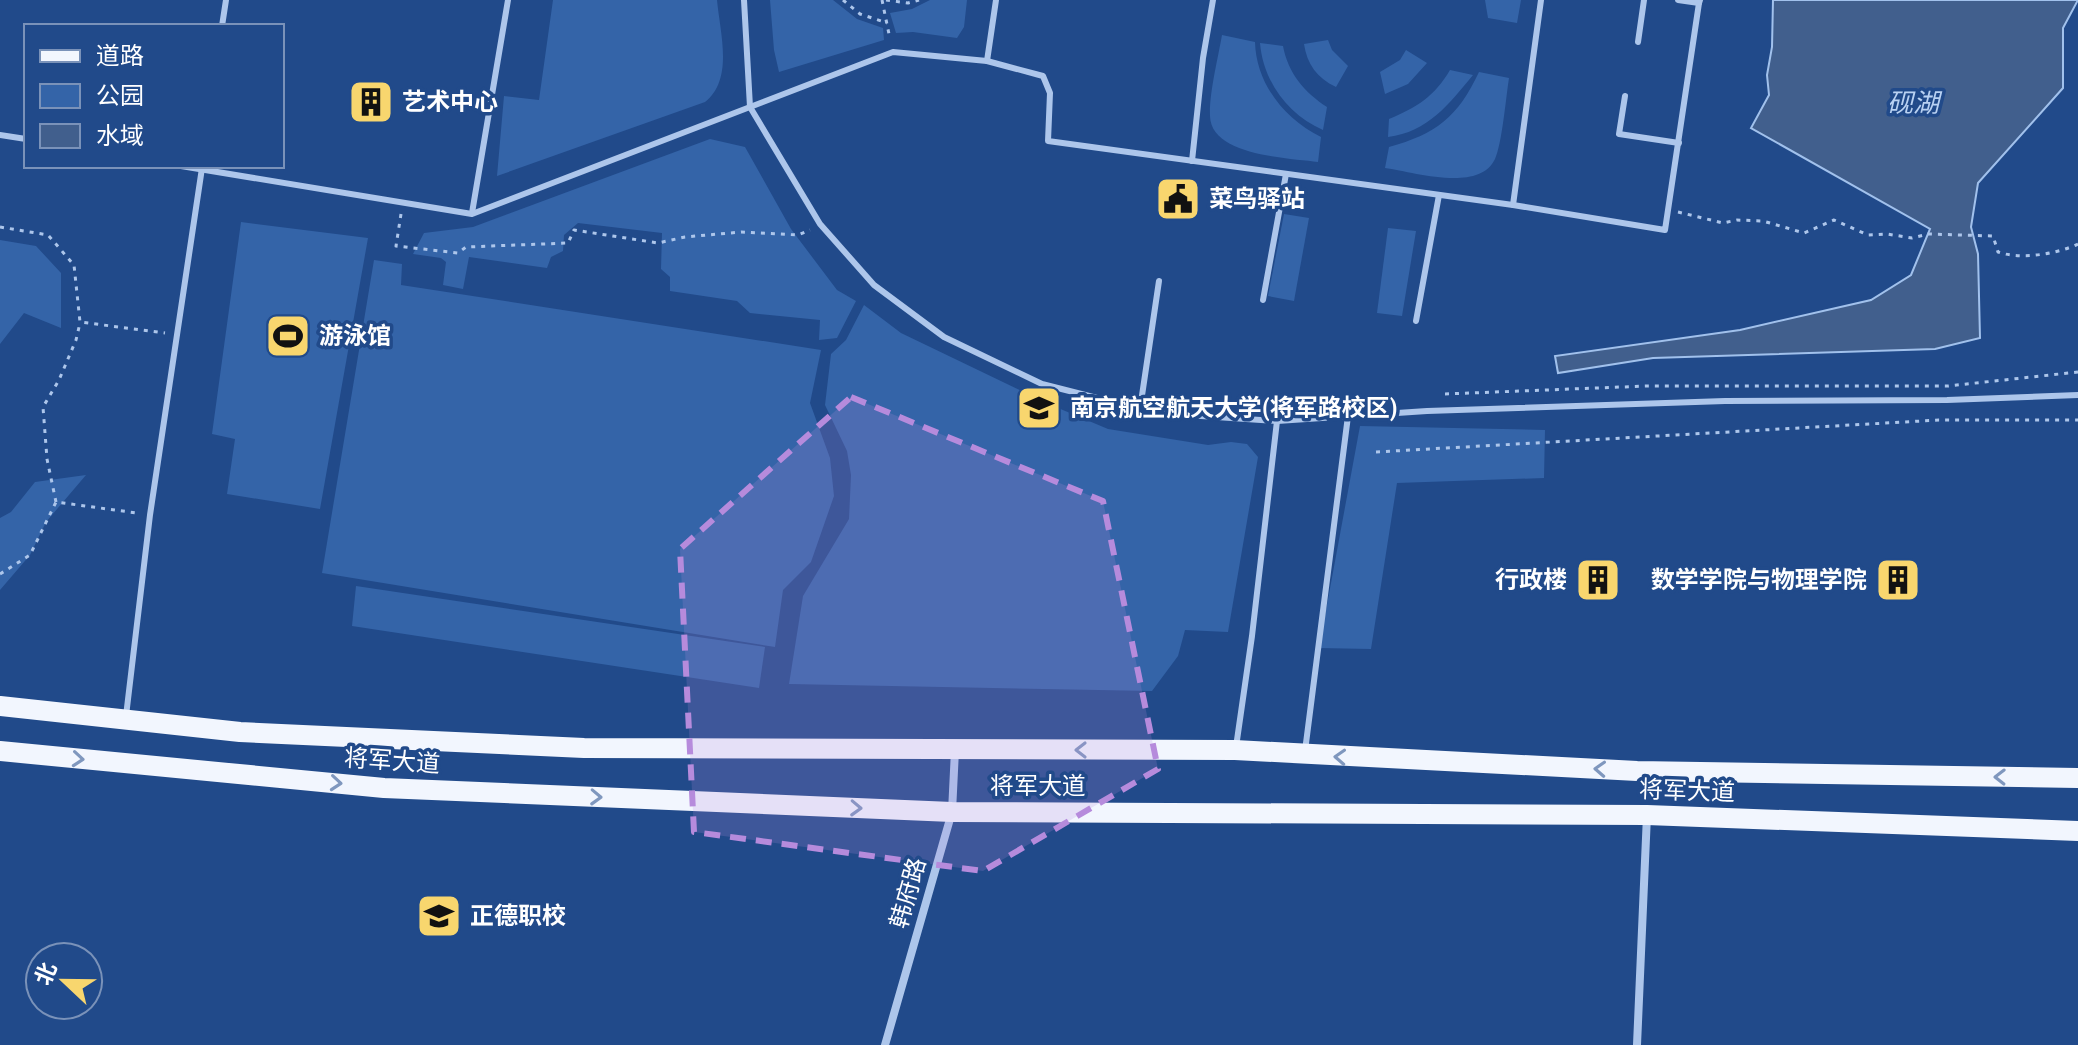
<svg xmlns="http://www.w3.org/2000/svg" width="2078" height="1045" font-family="'Roboto Condensed','Noto Sans SC',sans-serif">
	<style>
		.green { fill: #3464a8 }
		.water { fill: #415f8d; stroke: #a1c1ec; stroke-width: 2 }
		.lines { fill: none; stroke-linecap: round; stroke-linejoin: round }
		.path { stroke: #adc6eb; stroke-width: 3; stroke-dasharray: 4 6; stroke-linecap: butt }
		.lane { stroke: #adc6eb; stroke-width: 6 }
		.street { stroke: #adc6eb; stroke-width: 8 }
		.primary { stroke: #f2f6fe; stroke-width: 20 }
		.oneway { stroke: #7f97be }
		.marked { fill: #b68bdc; fill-opacity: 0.2; stroke: #b68bdc; stroke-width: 6; stroke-dasharray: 16 10; stroke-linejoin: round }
		.labels { text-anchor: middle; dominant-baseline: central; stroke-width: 7; stroke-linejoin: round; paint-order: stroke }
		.poi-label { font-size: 24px; font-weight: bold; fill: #fff; stroke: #214a8a; text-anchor: start }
		.street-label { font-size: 24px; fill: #fff; stroke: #214a8a }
		.water-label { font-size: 26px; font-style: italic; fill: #b9d1f2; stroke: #214a8a }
	</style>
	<rect width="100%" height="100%" fill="#214a8a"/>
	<g class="green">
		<path d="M553,0H717C720,33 734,79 705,102L497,176L504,96L539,100Z"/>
		<polygon points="770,0 833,0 857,19 883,28 884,40 779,72 774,50"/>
		<polygon points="930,0 967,0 964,27 957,38 913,32 896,33 890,13 912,9"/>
		<polygon points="1485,0 1521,0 1517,23 1488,18"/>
		<path d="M1222,35L1255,42C1256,83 1284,119 1321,137L1318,162C1289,158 1211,156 1210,116C1209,94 1218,58 1222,35Z"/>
		<path d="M1328,40L1332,50L1348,66L1336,87C1317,78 1307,64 1304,44Z"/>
		<path d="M1260,43L1283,46C1288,73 1304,92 1327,107L1323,130C1288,115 1263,81 1260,43Z"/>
		<polygon points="1406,50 1427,63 1408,84 1385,94 1380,72 1400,60"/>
		<path d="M1450,70L1473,75C1449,104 1428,132 1388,137L1389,119C1416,108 1435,96 1450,70Z"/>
		<path d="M1479,72L1509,78C1506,97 1502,144 1495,159C1479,193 1414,172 1385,168L1389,147C1436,134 1458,117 1479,72Z"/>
		<polygon points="710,139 745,147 791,229 837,290 856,301 837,338 819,340 820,320 750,313 737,301 670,291 670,277 661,269 662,233 578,223 564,235 563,251 551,257 547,268 469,257 463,289 443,285 446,262 441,258 413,254 424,233 473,227"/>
		<polygon points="1284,214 1309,218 1294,301 1268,296"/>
		<polygon points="241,222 368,238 320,509 227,494 235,439 212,434"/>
		<polygon points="1388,228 1416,231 1402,316 1377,313"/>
		<polygon points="0,240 36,246 61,273 61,328 24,313 0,344"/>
		<polygon points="374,260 402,264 401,285 821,350 810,403 830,458 834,496 811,562 783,590 775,647 322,573"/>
		<polygon points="864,305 901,333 1051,405 1108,429 1208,445 1231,442 1247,444 1258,457 1228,632 1185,630 1178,656 1152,691 789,684 803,596 849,519 851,475 847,451 825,405 831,354 846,340"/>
		<polygon points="1360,426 1545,430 1544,478 1397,483 1371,649 1319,648"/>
		<polygon points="86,475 46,522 30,555 0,590 0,518 11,512 35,482"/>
		<polygon points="356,586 765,647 759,688 352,626"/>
	</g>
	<polygon class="water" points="1773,0 2078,0 2063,28 2063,88 1978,183 1971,227 1978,254 1980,338 1935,349 1653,358 1558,373 1555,356 1740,330 1871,300 1911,275 1930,229 1751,128 1769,95 1767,75 1772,47"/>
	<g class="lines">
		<g class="path">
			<polyline points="843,0 860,14 887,23"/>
			<polyline points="882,0 890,39"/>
			<polyline points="886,0 908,3 919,0"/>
			<path d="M1678,212L1723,223L1737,220L1763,221L1804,233L1834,220L1868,235L1887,234L1912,238L1928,234L1993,236L1998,252C2021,260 2057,254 2078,244"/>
			<polyline points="401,214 396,246 458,253 466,247 568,243 574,230 658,243 685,237 741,232 798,235 810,230"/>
			<polyline points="0,227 48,235 74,265 80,322 165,333"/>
			<polyline points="1445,394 1647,386 1948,386 2078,372"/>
			<polyline points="1376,452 1939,420 2078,420"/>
			<polyline points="56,502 47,459 43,407 59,380 76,340 80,323"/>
			<polyline points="0,574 30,555 56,502 137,513"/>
		</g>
		<g class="lane">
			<polyline points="744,0 750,107 820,224 874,285 944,337 1042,384 1156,413 1277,421 1427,411 1725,401 1947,400 2078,395"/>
			<polyline points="1678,0 1699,3 1700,0"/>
			<polyline points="222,26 226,0"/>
			<polyline points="1638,42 1644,0"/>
			<polyline points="987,61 1043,76 1050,93 1048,141 1513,205 1665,230 1699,3"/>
			<polyline points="1625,96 1619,134 1679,143"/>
			<polyline points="0,135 26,139"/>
			<polyline points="1192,161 1203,58 1213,0"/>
			<polyline points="181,166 472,214 893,52 987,61 996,0"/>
			<polyline points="1513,205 1541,0"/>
			<polyline points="472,213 508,0"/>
			<polyline points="1263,300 1286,174"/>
			<polyline points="1416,321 1439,195"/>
			<polyline points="1140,409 1159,281"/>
			<polyline points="126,716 150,515 202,168"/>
			<polyline points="1236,747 1252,636 1277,421"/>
			<polyline points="1305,751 1348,416"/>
		</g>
		<g class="street">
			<polyline points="885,1045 952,812 955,750"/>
			<polyline points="1637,1045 1647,815"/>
		</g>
		<g class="primary">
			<polyline points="0,706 240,732 584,748 1235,750 1637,771 2078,778"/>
			<polyline points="0,751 384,788 952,812 1647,815 2078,831"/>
		</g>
	</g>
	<defs><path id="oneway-chevron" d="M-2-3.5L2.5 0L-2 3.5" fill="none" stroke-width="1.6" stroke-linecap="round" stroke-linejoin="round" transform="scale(2)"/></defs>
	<g class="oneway">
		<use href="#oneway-chevron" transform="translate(1081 750) rotate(-180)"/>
		<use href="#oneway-chevron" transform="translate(1340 757) rotate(-177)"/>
		<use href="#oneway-chevron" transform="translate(78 759) rotate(5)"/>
		<use href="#oneway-chevron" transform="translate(1600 769) rotate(-177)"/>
		<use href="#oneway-chevron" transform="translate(2000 777) rotate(-179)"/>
		<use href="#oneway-chevron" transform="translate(336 783) rotate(5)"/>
		<use href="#oneway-chevron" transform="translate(596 797) rotate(2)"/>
		<use href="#oneway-chevron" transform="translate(856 808) rotate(2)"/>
	</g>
	<path class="marked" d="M851,397L1103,501L1158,769L983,871L694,832L680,549Z"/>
	<defs>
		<g id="building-square" transform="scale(2.3)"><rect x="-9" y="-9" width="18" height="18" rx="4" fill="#f8d66e" stroke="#214a8a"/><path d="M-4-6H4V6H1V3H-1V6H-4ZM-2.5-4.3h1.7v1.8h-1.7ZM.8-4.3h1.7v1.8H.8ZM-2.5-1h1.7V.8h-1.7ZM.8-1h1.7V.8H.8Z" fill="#111"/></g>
		<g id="civic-square" transform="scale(2.3)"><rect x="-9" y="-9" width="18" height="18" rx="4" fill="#f8d66e" stroke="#214a8a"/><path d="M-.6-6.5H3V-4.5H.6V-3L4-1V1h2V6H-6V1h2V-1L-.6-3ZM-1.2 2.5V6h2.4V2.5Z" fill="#111"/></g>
		<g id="stadium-square" transform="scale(2.3)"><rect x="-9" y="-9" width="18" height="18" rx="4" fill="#f8d66e" stroke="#214a8a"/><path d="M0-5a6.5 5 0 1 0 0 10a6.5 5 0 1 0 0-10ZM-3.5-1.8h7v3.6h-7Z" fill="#111"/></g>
		<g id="university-square" transform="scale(2.3)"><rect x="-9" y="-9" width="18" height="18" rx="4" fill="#f8d66e" stroke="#214a8a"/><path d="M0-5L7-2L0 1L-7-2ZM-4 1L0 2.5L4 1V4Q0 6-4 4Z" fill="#111"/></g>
		<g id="school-square" transform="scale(2.3)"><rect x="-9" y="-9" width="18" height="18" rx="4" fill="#f8d66e" stroke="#214a8a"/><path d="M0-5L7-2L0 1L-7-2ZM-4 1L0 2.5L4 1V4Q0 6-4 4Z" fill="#111"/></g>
	</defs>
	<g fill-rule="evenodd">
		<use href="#building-square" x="371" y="102"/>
		<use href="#civic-square" x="1178" y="199"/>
		<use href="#stadium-square" x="288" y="336"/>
		<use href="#university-square" x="1039" y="408"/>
		<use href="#building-square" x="1598" y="580"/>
		<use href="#building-square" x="1898" y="580"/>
		<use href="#school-square" x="439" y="916"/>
	</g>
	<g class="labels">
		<g class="poi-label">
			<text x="402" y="102">艺术中心</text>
			<text x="1209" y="199">菜鸟驿站</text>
			<text x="319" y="336">游泳馆</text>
			<text x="1070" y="408">南京航空航天大学(将军路校区)</text>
			<text x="1567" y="580" text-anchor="end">行政楼</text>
			<text x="1867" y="580" text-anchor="end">数学学院与物理学院</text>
			<text x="470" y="916">正德职校</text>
		</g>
		<g class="street-label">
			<text transform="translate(392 761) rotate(4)">将军大道</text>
			<text x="1038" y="786">将军大道</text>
			<text transform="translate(1687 791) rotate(2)">将军大道</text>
			<text transform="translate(908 893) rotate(-74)">韩府路</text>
		</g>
		<g class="water-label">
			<text x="1913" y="103">砚湖</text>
		</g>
	</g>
	<rect x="24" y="24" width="260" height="144" fill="#214a8a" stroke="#7a92b9" stroke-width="2"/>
	<rect x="40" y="50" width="40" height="12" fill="#f2f6fe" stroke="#7a92b9" stroke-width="2"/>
	<text x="96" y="64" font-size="24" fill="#ffffff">道路</text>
	<rect x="40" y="84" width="40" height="24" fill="#3464a8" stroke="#7a92b9" stroke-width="2"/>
	<text x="96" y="104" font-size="24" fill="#ffffff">公园</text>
	<rect x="40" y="124" width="40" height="24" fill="#415f8d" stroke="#7a92b9" stroke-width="2"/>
	<text x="96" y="144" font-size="24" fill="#ffffff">水域</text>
	<g transform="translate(64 981) rotate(292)"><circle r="38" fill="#214a8a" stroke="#7a92b9" stroke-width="2"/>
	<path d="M0-6L14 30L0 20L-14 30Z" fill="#f8d66e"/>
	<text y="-12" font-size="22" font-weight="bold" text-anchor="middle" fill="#ffffff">北</text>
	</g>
</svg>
